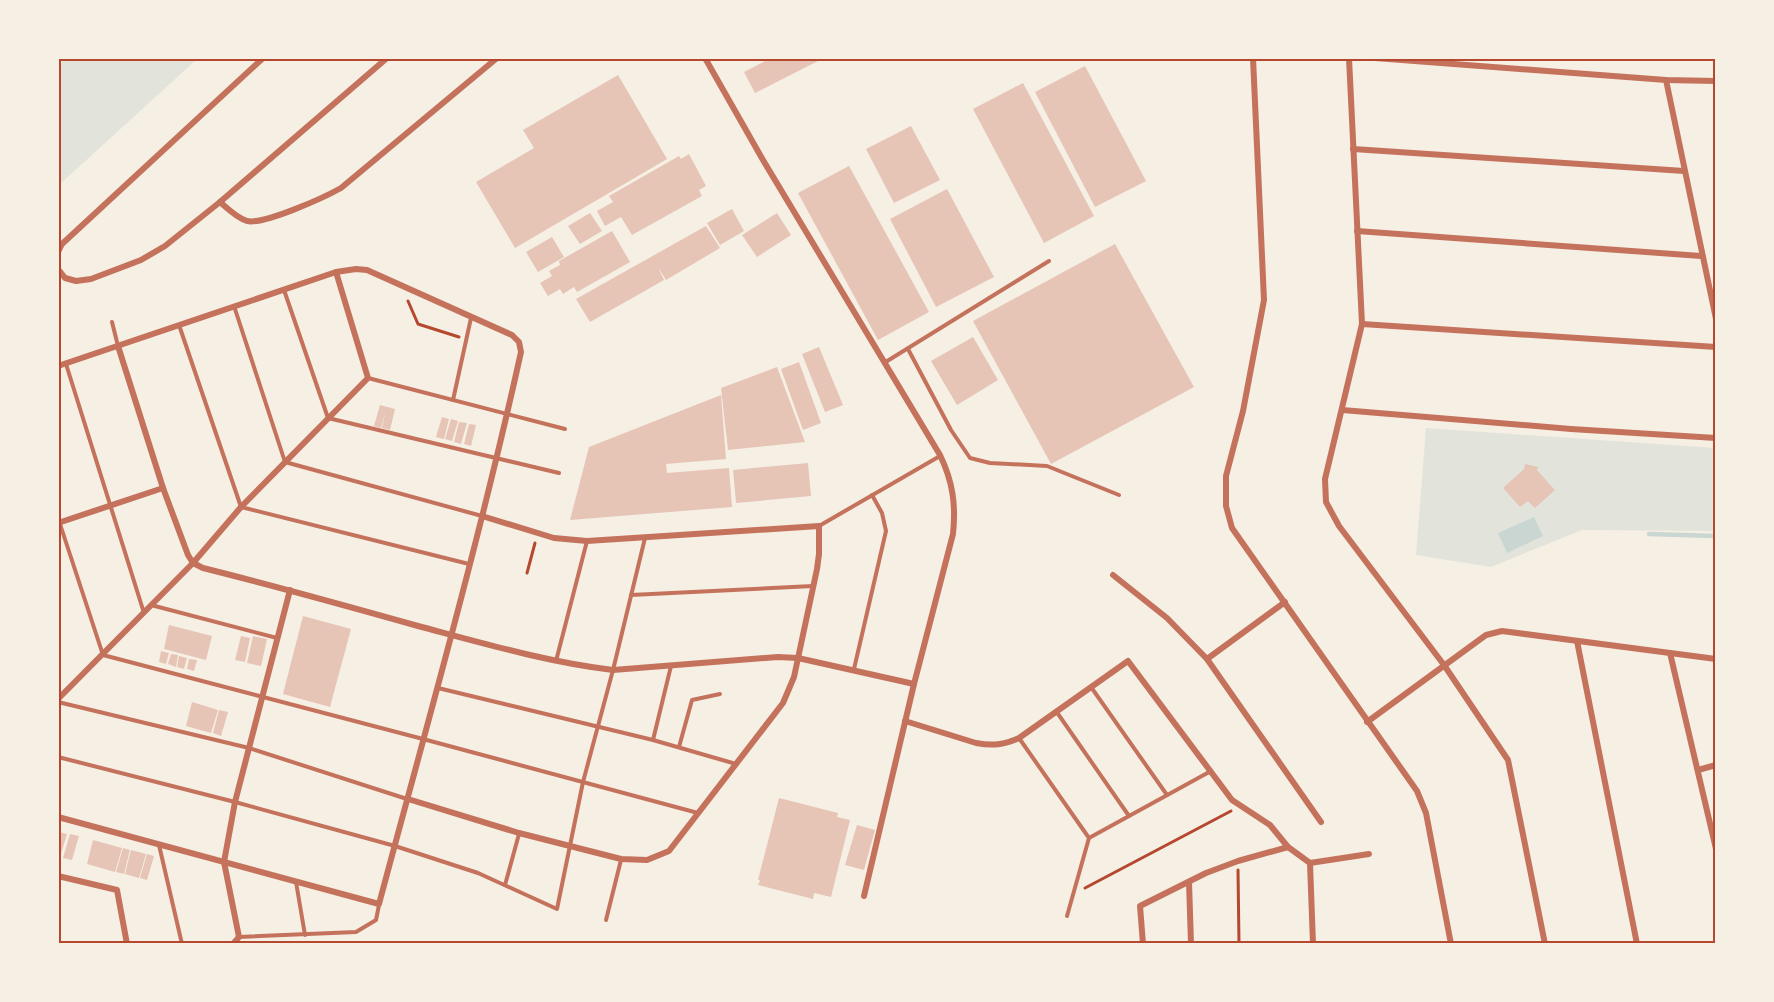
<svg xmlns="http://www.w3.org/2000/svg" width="1774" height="1002" font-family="'Open Sans',sans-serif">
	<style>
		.green { fill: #e2e4dc }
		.water { fill: #c9d6d2 }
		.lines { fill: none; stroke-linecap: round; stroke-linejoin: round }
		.stream { stroke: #c9d6d2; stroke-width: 4.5 }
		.building { fill: #e6c5b7 }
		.path { stroke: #b5482f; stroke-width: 3 }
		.service { stroke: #c5725c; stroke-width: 4 }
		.minor { stroke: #c5725c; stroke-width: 6 }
		.neatline { fill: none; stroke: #b5482f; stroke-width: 2 }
	</style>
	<rect width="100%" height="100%" fill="#f6efe4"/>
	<g class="green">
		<polygon points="59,58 197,58 197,59 59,185"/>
		<polygon points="1426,428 1715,448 1715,531 1582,530 1491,567 1416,555"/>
	</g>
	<polygon class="water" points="1534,517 1543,536 1507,553 1498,533"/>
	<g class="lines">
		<polyline class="stream" points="1649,534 1716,536"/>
	</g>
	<g class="building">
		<polygon points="771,58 817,58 818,61 755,93 744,72"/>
		<polygon points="1085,66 1146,181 1095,207 1035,92"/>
		<polygon points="618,75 667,159 515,248 476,182 534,148 523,130"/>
		<polygon points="1023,83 1094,216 1044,243 973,109"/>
		<polygon points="911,126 940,180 894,203 866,149"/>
		<polygon points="689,154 706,186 699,190 702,196 632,235 621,217 605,226 597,211 613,202 609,196 679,156 681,159"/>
		<polygon points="849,166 929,312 878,340 798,193"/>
		<polygon points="947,189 994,277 936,307 890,219"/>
		<polygon points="732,209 744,231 720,245 707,223"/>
		<polygon points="590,213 602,231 580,244 568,226"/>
		<polygon points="777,213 791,235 757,257 742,235"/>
		<polygon points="706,226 720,248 666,280 658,267 664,280 590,322 576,299"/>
		<polygon points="612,231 630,262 577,292 574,287 563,294 560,289 548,296 540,283 552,276 549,271 560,265 559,261"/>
		<polygon points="552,237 564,257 538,272 526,252"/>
		<polygon points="1115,244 1194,387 1051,464 973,321"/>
		<polygon points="973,337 998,380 957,405 931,361"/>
		<polygon points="819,347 843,405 825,412 802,354"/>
		<polygon points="799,362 821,423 803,430 781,369"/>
		<polygon points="777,367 805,442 728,450 721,388"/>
		<polygon points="721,395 726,459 666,464 667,473 729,468 732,507 570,520 589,447"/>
		<polygon points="380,405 395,409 390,430 382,428 385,413 381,428 374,426"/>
		<polygon points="442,417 449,419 444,439 436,437"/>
		<polygon points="451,419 458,421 452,441 445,439"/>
		<polygon points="459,422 467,423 461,444 454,442"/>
		<polygon points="469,424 476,425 471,446 464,444"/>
		<polygon points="808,463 811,496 736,503 733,470"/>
		<polygon points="1525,464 1538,467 1537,470 1555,490 1535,508 1528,501 1520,507 1503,488 1524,469"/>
		<polygon points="303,616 351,629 330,707 283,694"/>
		<polygon points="169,625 212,636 206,660 164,649"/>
		<polygon points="241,636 250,638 245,662 235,660"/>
		<polygon points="253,636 267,639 261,666 247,663"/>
		<polygon points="161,651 169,653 166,664 159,662"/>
		<polygon points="171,654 178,655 176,667 168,664"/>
		<polygon points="179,656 187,658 184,669 177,667"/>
		<polygon points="189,659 197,660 194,671 187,669"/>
		<polygon points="192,702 218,710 211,733 186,726"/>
		<polygon points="219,710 228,712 221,736 213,733"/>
		<polygon points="779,798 838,813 837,817 850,820 831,897 814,893 813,899 758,885 760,880 758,880"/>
		<polygon points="857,825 875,830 864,870 845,865"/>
		<polygon points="58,832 67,834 60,857 58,857"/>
		<polygon points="70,834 79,836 72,860 63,858"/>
		<polygon points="93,840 122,848 115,872 87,864"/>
		<polygon points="123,848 130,850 124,874 116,872"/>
		<polygon points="131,850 146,854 139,878 125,874"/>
		<polygon points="147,854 154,856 147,880 140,878"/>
	</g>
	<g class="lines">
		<g class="path">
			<polyline points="408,301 418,324 459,337"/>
			<polyline points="527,573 535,543"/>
			<polyline points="1238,870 1239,944"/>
			<polyline points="1085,888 1231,811"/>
		</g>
		<g class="service">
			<polyline points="284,290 328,418 559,473"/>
			<polyline points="234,306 285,462 482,516"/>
			<polyline points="112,322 118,346"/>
			<polyline points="179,325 241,507 469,564"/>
			<polyline points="908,349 951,430 970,458 990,463 1047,466 1119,495"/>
			<polyline points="884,363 1049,261"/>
			<polyline points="66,364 144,613"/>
			<polyline points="368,378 565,429"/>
			<polyline points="453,400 471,318"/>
			<polyline points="59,521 103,655 423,739 698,813"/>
			<polyline points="819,526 940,456"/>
			<polyline points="631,595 813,586"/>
			<polyline points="151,605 277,638"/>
			<polyline points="556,661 587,541"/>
			<polyline points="854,669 886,531 882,513 872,495"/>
			<polyline points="1091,687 1167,795"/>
			<polyline points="438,688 653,740 736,764"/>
			<polyline points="58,702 249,748 407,799"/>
			<polyline points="1056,711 1129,816"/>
			<polyline points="1019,738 1089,838"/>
			<polyline points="653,740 671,666"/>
			<polyline points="679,747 692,700 720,694"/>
			<polyline points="58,757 235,802 395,846 478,873 557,909 583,782 613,670 645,538"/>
			<polyline points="159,845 182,944"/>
			<polyline points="296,882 305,935"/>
			<polyline points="505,885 519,834"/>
			<polyline points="1067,916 1089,838 1211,771"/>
			<polyline points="606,920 621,860"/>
			<polyline points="239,937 356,932 376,920 379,905"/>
		</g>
		<g class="minor">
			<path d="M705,58L763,160L940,455C953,482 956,505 953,534L914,684L864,896"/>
			<polyline points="1253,58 1264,300 1243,411 1226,476 1226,506 1232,528 1417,791 1426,813 1451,944"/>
			<polyline points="1349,58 1362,324 1325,479 1326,502 1339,526 1444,665 1508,760 1545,944"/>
			<polyline points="1375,58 1666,80 1716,81"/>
			<polyline points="1666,80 1716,319"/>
			<polyline points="1353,149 1684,171"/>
			<path d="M220,202C228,209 237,218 247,221C264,225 325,197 341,188L497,58"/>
			<polyline points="1357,231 1701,256"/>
			<polyline points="58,252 62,244 263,58"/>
			<polyline points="58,269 65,278 76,281 91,279 141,260 165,246 220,202 387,58"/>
			<polyline points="1362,324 1716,347"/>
			<path d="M118,346L163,488L188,555L193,563L203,568C275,586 347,606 418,626C482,643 547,662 613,670L778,657L798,658L914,684"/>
			<path d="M58,366L336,272L356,269L367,270L512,335L519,342L521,352C480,538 428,721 379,904L58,817"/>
			<polyline points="1342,410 1571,429 1716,438"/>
			<polyline points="58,523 163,488"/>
			<polyline points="1113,575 1167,618 1207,659 1321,822"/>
			<polyline points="1577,641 1637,944"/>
			<polyline points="1670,653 1716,849"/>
			<polyline points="1207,659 1285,602"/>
			<polyline points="58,699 193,563 241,507 368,378 336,272"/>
			<path d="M905,721L976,743C992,746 1004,745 1019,738L1128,661L1232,800L1270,825L1288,847L1310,863L1369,854"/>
			<polyline points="1367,722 1486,635 1502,631 1716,659"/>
			<polyline points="1698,770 1716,765"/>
			<polyline points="408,799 519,833 621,859 647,860 669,851 783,703 794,677 817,569 819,554 819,526 587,541 554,538 482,516"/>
			<polyline points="1310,863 1313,944"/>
			<polyline points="58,876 117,890 127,944"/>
			<polyline points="1189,882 1191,944"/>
			<polyline points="233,944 239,937 224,862 235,802 290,590"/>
			<polyline points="1143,944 1140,906 1206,873 1238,861 1288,847"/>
		</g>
	</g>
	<rect width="1774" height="1002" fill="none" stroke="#f6efe4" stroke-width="120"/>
	<rect x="60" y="60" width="1654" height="882" class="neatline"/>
</svg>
